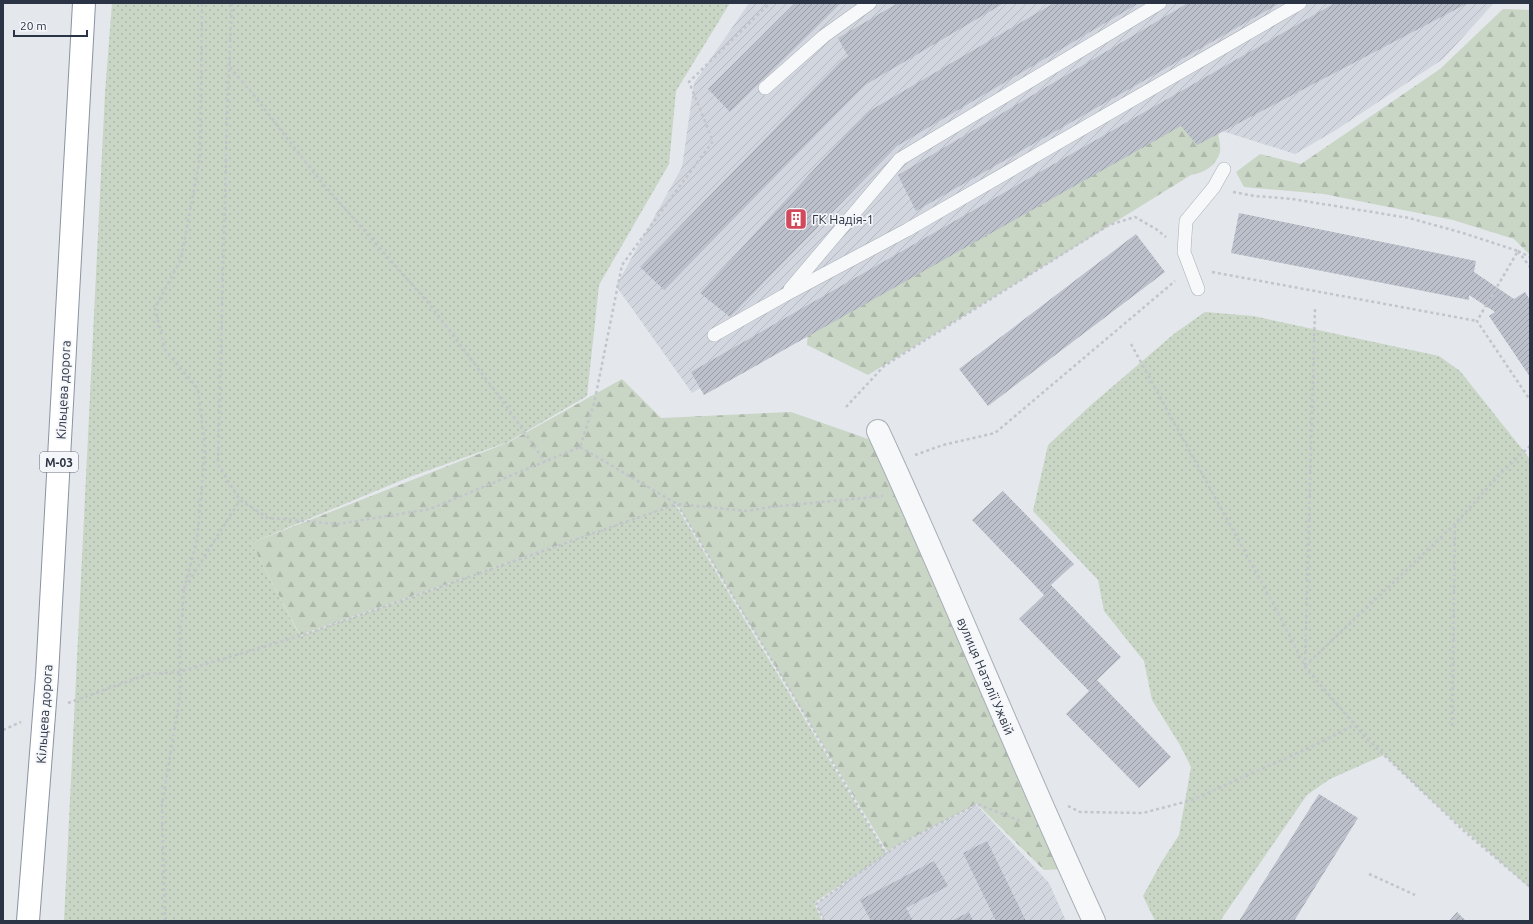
<svg xmlns="http://www.w3.org/2000/svg" width="1533" height="924" font-family="Ubuntu,sans-serif">
	<style>
		.industrial { fill: url(#industrial-furrows) }
		.green { fill: url(#green-dots) }
		.forest { fill: url(#forest-firs) }
		.building { fill: url(#building-hatch) }
		.lines { fill: none; stroke-linecap: round; stroke-linejoin: round }
		.lane-casing { stroke: #a9aeb7; stroke-width: 14 }
		.street-casing { stroke: #a9aeb7; stroke-width: 24 }
		.highway-casing { stroke: #8b94a3; stroke-width: 24 }
		.path { stroke: #c2c5cb; stroke-width: 2.5; stroke-dasharray: 3 3; stroke-linecap: butt }
		.lane { stroke: #f7f8fa; stroke-width: 13 }
		.street { stroke: #f7f8fa; stroke-width: 22 }
		.highway { stroke: #fff; stroke-width: 22 }
		.labels { text-anchor: middle; dominant-baseline: central; stroke-width: 3.5; stroke-linejoin: round; paint-order: stroke }
		.shield { fill: #f4f6f9; stroke: #676e7b; stroke-width: 1 }
		.shield-label { font-size: 12px; font-weight: bold; fill: #2b3445 }
		.poi-label { font-size: 13px; fill: #2b3445; stroke: #f4f6f9; text-anchor: start }
		.street-label { font-size: 13px; fill: #2b3445; stroke: #f4f6f9 }
	</style>
	<defs>
		<pattern id="industrial-furrows" width="10" height="10" patternUnits="userSpaceOnUse"><rect width="10" height="10" fill="#d2d6de"/><path d="M-1 1l2-2M0 10L10 0M9 11l2-2" fill="none" stroke="#b4b8c0"/></pattern>
		<pattern id="green-dots" width="8" height="8" patternUnits="userSpaceOnUse"><rect width="8" height="8" fill="#c9d6c5"/><path d="M2 2h.1M6 6h.1" fill="none" stroke="#adb8ab" stroke-width="1.8" stroke-linecap="round"/></pattern>
		<pattern id="forest-firs" width="22" height="20" patternUnits="userSpaceOnUse"><rect width="22" height="20" fill="#c9d6c5"/><path d="M5 1l3.5 6h-7zM16 11l3.5 6h-7z" fill="#adb8ab"/></pattern>
		<pattern id="building-hatch" width="6" height="6" patternUnits="userSpaceOnUse"><rect width="6" height="6" fill="#bbc0ca"/><path d="M-1 1l2-2M0 6l6-6M5 7l2-2" fill="none" stroke="#989da6"/></pattern>
	</defs>
	<rect width="100%" height="100%" fill="#e4e7ec"/>
	<g class="industrial">
		<polygon points="749,3 1494,3 1443,59 1336,130 1295,154 1178,117 692,393 616,286 682,167 694,83"/>
		<polygon points="977,805 1049,883 1066,921 824,921 816,904 888,851"/>
	</g>
	<g class="green">
		<polygon points="112,3 730,3 676,91 669,164 599,285 587,396 508,442 407,478 251,543 300,636 675,504 886,854 814,903 822,921 64,921 105,93"/>
		<polygon points="1205,312 1253,316 1439,356 1460,371 1530,459 1530,888 1444,812 1384,755 1330,779 1307,795 1220,921 1155,921 1143,896 1161,863 1179,835 1191,767 1180,745 1152,700 1144,661 1104,611 1098,580 1033,511 1048,445 1091,405 1175,333"/>
	</g>
	<g class="forest">
		<polygon points="1503,9 1530,10 1530,255 1514,239 1453,220 1324,194 1244,187 1236,172 1260,154 1301,164 1440,69"/>
		<path d="M1179,117L1218,133C1219,139 1221,147 1220,152C1216,166 1204,173 1191,175L868,375L807,345L808,329Z"/>
		<polygon points="622,379 661,418 791,412 871,440 1067,869 1044,870 977,804 887,851 677,504 300,635 251,543 509,442"/>
	</g>
	<g class="building">
		<polygon points="795,3 841,3 730,112 708,89"/>
		<polygon points="898,3 1004,3 865,85 664,290 640,267 841,61 848,56 838,38"/>
		<polygon points="1054,3 1139,3 897,146 730,317 700,293 866,113"/>
		<polygon points="1188,3 1280,3 916,211 898,175"/>
		<polygon points="1335,3 1468,3 1197,145 1181,126 704,395 691,372"/>
		<polygon points="1239,213 1476,261 1474,272 1514,299 1525,292 1530,300 1530,377 1489,316 1495,312 1469,295 1469,300 1231,253"/>
		<polygon points="1136,234 1165,272 988,406 959,369"/>
		<polygon points="1003,491 1074,564 1051,585 1121,657 1097,680 1171,757 1139,788 1066,714 1089,691 1019,619 1044,595 972,520"/>
		<polygon points="1319,794 1358,818 1294,921 1239,921"/>
		<polygon points="987,841 1026,921 996,921 963,853"/>
		<polygon points="934,861 948,886 906,908 913,921 871,921 860,900"/>
		<polygon points="969,912 973,921 951,921"/>
		<polygon points="1457,912 1466,921 1449,921"/>
	</g>
	<g class="lines">
		<g class="lane-casing">
			<g id="lane">
				<polyline points="765,88 824,36 870,3"/>
				<polyline points="790,289 900,159 1160,3"/>
				<polyline points="1198,289 1184,252 1186,221 1214,187 1224,169"/>
				<polyline points="714,335 785,295 907,230 1300,3"/>
			</g>
		</g>
		<g class="street-casing">
			<path id="street" d="M878,431C953,593 1019,759 1094,921"/>
		</g>
		<g class="highway-casing">
			<polyline id="highway" points="28,921 47,676 84,3"/>
		</g>
		<g class="path">
			<polyline points="232,3 227,117 218,465 240,500 268,518 338,524 430,509 580,447 594,404 622,265 713,141 689,82 770,3"/>
			<polyline points="230,67 256,98 318,178 431,306 507,407 545,462"/>
			<polyline points="1233,192 1255,196 1292,199 1409,218 1463,233 1518,251 1477,321 1530,400"/>
			<polyline points="1518,251 1530,267"/>
			<polyline points="1518,251 1530,257"/>
			<polyline points="1212,272 1477,321"/>
			<polyline points="1131,344 1275,607 1305,667 1366,738 1464,831 1530,887"/>
			<polyline points="846,407 884,366 1109,225 1135,217 1156,229 1166,237"/>
			<polyline points="580,447 677,504 747,511 771,507 883,496"/>
			<polyline points="915,455 943,445 995,433 1175,281"/>
			<polyline points="184,589 197,541 205,449 198,389 165,350 155,308 181,259 200,158 202,3"/>
			<polyline points="1305,666 1315,308"/>
			<polyline points="1305,666 1455,524 1500,474 1530,446"/>
			<polyline points="68,703 148,674 179,672 300,636 677,504 793,695 886,854"/>
			<polyline points="1452,726 1455,524"/>
			<polyline points="3,730 21,722"/>
			<polyline points="1068,806 1080,812 1143,813 1192,800 1313,746 1354,725"/>
			<polyline points="1369,874 1415,895"/>
			<polyline points="165,921 162,805 180,696 180,627 182,620 184,589 240,500"/>
			<polyline points="824,921 816,904 898,845 977,804 1023,822"/>
		</g>
		<use href="#lane" class="lane"/>
		<use href="#street" class="street"/>
		<use href="#highway" class="highway"/>
	</g>
	<defs>
		<g id="building-square" transform="scale(1.15)"><rect x="-9" y="-9" width="18" height="18" rx="4" fill="#d1495b" stroke="#f4f6f9"/><path d="M-4-6H4V6H1V3H-1V6H-4ZM-2.5-4.3h1.7v1.8h-1.7ZM.8-4.3h1.7v1.8H.8ZM-2.5-1h1.7V.8h-1.7ZM.8-1h1.7V.8H.8Z" fill="#fff"/></g>
	</defs>
	<g fill-rule="evenodd">
		<use href="#building-square" x="796" y="219"/>
	</g>
	<g class="labels">
		<rect class="shield" x="40" y="452" width="38" height="20" rx="3"/>
		<g class="shield-label">
			<text x="59" y="462">М-03</text>
		</g>
		<g class="poi-label">
			<text x="812" y="219">ГК Надія-1</text>
		</g>
		<g class="street-label">
			<text transform="translate(63 390) rotate(-87)">Кільцева дорога</text>
			<text transform="translate(986 676) rotate(67)">вулиця Наталії Ужвій</text>
			<text transform="translate(44 714) rotate(-86)">Кільцева дорога</text>
		</g>
	</g>
	<rect width="1533" height="924" fill="none" stroke="#2b3445" stroke-width="8"/>
	<path d="M14 30v6h73v-6" fill="none" stroke="#2b3445" stroke-width="2"/>
	<text x="20" y="30" font-size="12" fill="#2b3445" stroke="#f4f6f9" stroke-width="3" paint-order="stroke">20 m</text>
</svg>
